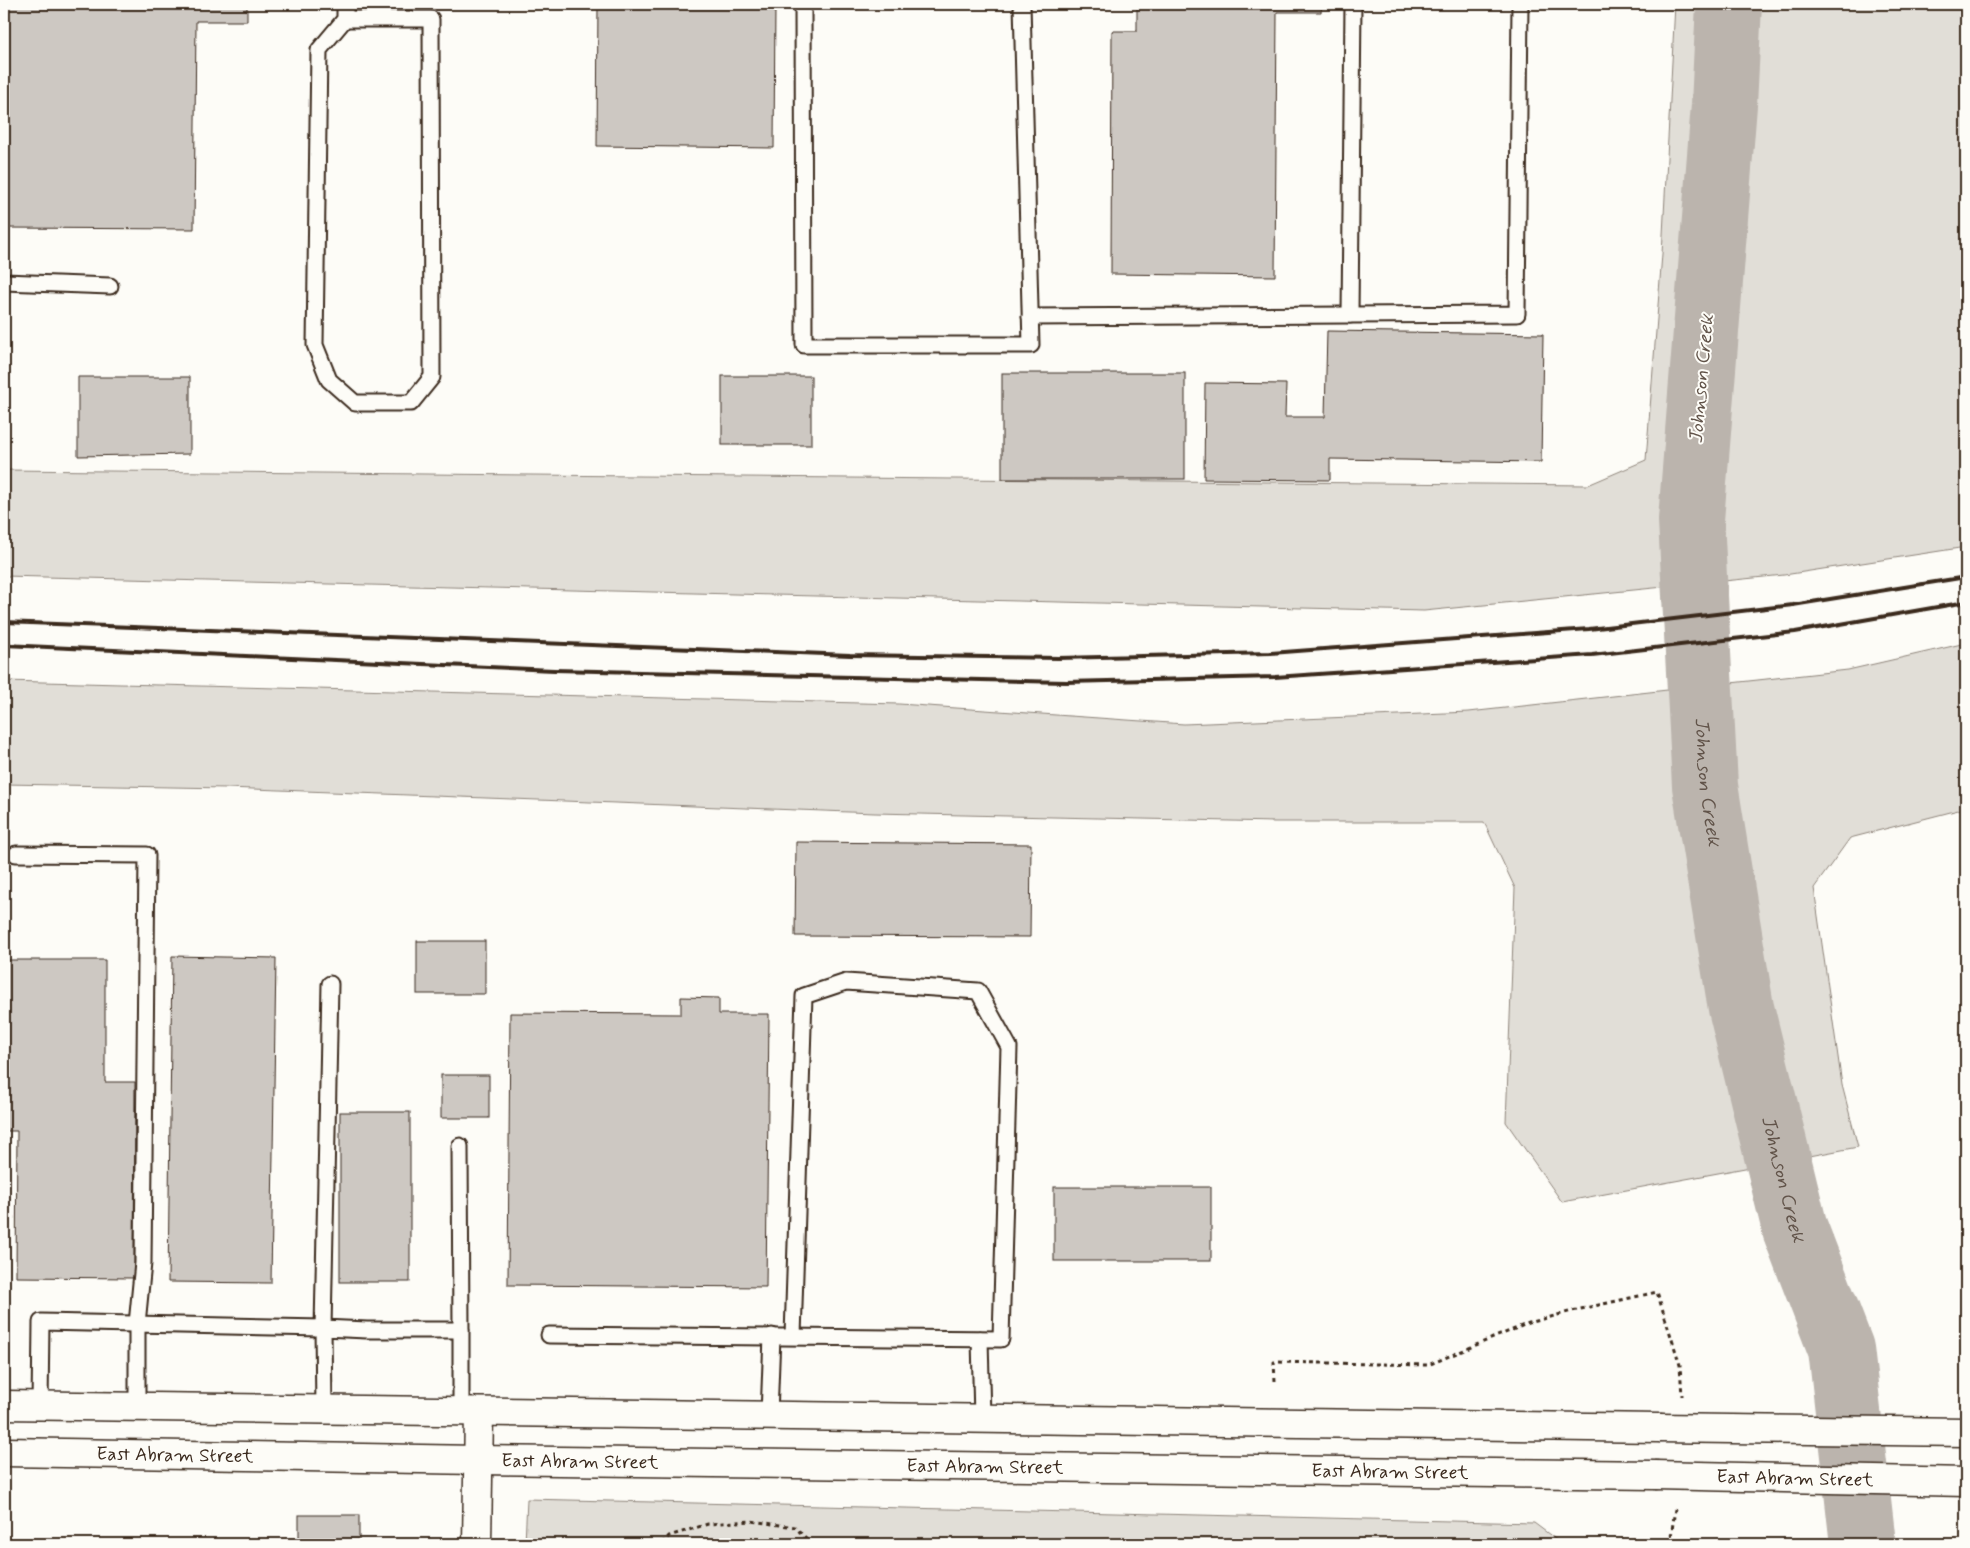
<svg xmlns="http://www.w3.org/2000/svg" width="1970" height="1548" font-family="Mynerve,sans-serif">
	<style>
		.green { fill: #e1ded7; stroke: #8e847a }
		.lines { fill: none; stroke-linecap: round; stroke-linejoin: round }
		.river { stroke: #bbb4ad; stroke-width: 66 }
		.building { fill: #cdc8c2; stroke: #3b2a1e }
		.service-casing { stroke: #3b2a1e; stroke-width: 19 }
		.minor-casing { stroke: #3b2a1e; stroke-width: 31 }
		.secondary-casing { stroke: #3b2a1e; stroke-width: 31 }
		.path { stroke: #3b2a1e; stroke-width: 3; stroke-dasharray: 4 4; stroke-linecap: butt }
		.service { stroke: #fdfcf7; stroke-width: 15 }
		.minor { stroke: #fdfcf7; stroke-width: 28 }
		.secondary { stroke: #fdfcf7; stroke-width: 28 }
		.rail { stroke: #3b2a1e; stroke-width: 4 }
		.secondary-bridge-casing { stroke: #3b2a1e; stroke-width: 31; stroke-linecap: butt }
		.secondary-bridge { stroke: #fdfcf7; stroke-width: 28 }
		.labels { text-anchor: middle; dominant-baseline: central; stroke-width: 4; stroke-linejoin: round; paint-order: stroke }
		.street-label { font-size: 19px; fill: #3b2a1e; stroke: #fdfcf7 }
		.water-label { font-size: 20px; font-style: italic; fill: #615349; stroke: #fdfcf7 }
	</style>
	<rect width="100%" height="100%" fill="#fdfcf7"/>
	<filter id="ink" filterUnits="userSpaceOnUse"><feTurbulence type="fractalNoise" baseFrequency=".02" numOctaves="2"/><feDisplacementMap in="SourceGraphic" scale="10" xChannelSelector="R" yChannelSelector="G"/><feConvolveMatrix kernelMatrix="1 2 1 2 8 2 1 2 1" color-interpolation-filters="sRGB"/></filter>
	<g filter="url(#ink)">
		<g class="green">
			<polygon points="1675,4 1966,4 1966,547 1784,575 1424,611 4,576 4,470 1588,485 1646,460 1662,254"/>
			<polygon points="1966,643 1966,808 1850,838 1814,888 1842,1085 1858,1147 1562,1202 1506,1122 1515,888 1484,822 1275,822 875,813 227,788 4,784 4,681 899,704 1184,724 1469,712 1848,670"/>
			<polygon points="527,1499 1534,1523 1562,1544 525,1544"/>
		</g>
		<g class="lines">
			<path class="river" id="s1" d="M1729,4L1724,105L1691,520L1705,786L1741,1008L1795,1229L1841,1349L1863,1544"/>
		</g>
		<g class="building">
			<polygon points="4,4 247,4 247,21 196,21 194,229 4,228"/>
			<polygon points="598,4 775,4 774,148 597,146"/>
			<polygon points="1137,4 1322,4 1321,12 1277,12 1275,276 1111,274 1112,31 1137,31"/>
			<polygon points="1327,331 1543,334 1541,462 1330,459 1330,480 1204,479 1205,383 1286,384 1285,417 1325,417"/>
			<rect x="1002" y="373" width="183" height="106"/>
			<rect x="722" y="376" width="89" height="69"/>
			<polygon points="78,377 190,377 190,454 78,456"/>
			<polygon points="796,842 1031,844 1030,937 795,936"/>
			<rect x="417" y="941" width="68" height="53"/>
			<polygon points="172,956 276,958 271,1283 168,1282"/>
			<polygon points="4,960 105,960 105,1082 135,1082 134,1278 16,1277 17,1131 4,1131"/>
			<polygon points="681,997 719,998 719,1014 769,1014 766,1287 508,1285 510,1013 681,1014"/>
			<rect x="441" y="1075" width="48" height="43"/>
			<rect x="340" y="1112" width="70" height="170"/>
			<rect x="1054" y="1187" width="157" height="74"/>
			<rect x="299" y="1515" width="60" height="29"/>
		</g>
		<g class="lines">
			<g class="service-casing">
				<g id="service">
					<polyline points="345,4 345,19 319,50 315,345 329,380 355,403 411,403 432,377 431,19 345,19"/>
					<polyline points="803,4 804,345 1031,345 1022,4"/>
					<polyline points="4,282 110,286"/>
					<polyline points="1350,315 1353,4"/>
					<polyline points="1030,317 1517,314 1520,4"/>
					<polyline points="16,854 147,855 143,1263 137,1324 137,1407"/>
					<polyline points="461,1330 461,1412"/>
					<polyline points="549,1335 1001,1339 1009,1047 978,991 846,982 804,996 793,1336"/>
					<polyline points="980,1339 982,1418"/>
					<polyline points="40,1406 41,1322 323,1328 330,984"/>
					<polyline points="324,1409 323,1328 367,1330 461,1330 460,1146"/>
					<polyline points="769,1415 772,1336"/>
				</g>
			</g>
			<g class="minor-casing">
				<polyline id="minor" points="477,1544 479,1412"/>
			</g>
			<g class="secondary-casing">
				<g id="secondary">
					<polyline points="4,1405 1659,1428"/>
					<path id="s2" d="M4,1452L478,1460L1655,1475"/>
				</g>
			</g>
			<g class="path">
				<polyline points="1275,1381 1274,1362 1428,1365 1529,1323 1572,1311 1657,1292 1680,1365 1682,1396"/>
				<polyline points="662,1544 669,1536 708,1524 751,1521 795,1527 812,1544"/>
				<polyline points="1670,1544 1675,1509"/>
			</g>
			<use href="#service" class="service"/>
			<use href="#minor" class="minor"/>
			<use href="#secondary" class="secondary"/>
			<g class="rail">
				<polyline points="4,622 850,655 1058,658 1271,653 1589,629 1793,605 1966,577"/>
				<polyline points="4,645 554,670 1066,682 1275,677 1592,655 1795,632 1966,602"/>
			</g>
			<g class="secondary-bridge-casing">
				<g id="secondary-bridge">
					<polyline points="1659,1428 1966,1432"/>
					<path id="s3" d="M1655,1475L1966,1482"/>
				</g>
			</g>
			<use href="#secondary-bridge" class="secondary-bridge"/>
		</g>
	</g>
	<g class="labels">
		<g class="street-label">
			<text stroke="none"><textPath href="#s2" startOffset="171">East Abram Street</textPath></text>
			<text stroke="none"><textPath href="#s2" startOffset="576">East Abram Street</textPath></text>
			<text stroke="none"><textPath href="#s2" startOffset="981">East Abram Street</textPath></text>
			<text stroke="none"><textPath href="#s2" startOffset="1386">East Abram Street</textPath></text>
			<text stroke="none"><textPath href="#s3" startOffset="140">East Abram Street</textPath></text>
		</g>
		<g class="water-label">
			<text transform="translate(1702 379) rotate(-85)">Johnson Creek</text>
			<text stroke="none"><textPath href="#s1" startOffset="780">Johnson Creek</textPath></text>
			<text stroke="none"><textPath href="#s1" startOffset="1185">Johnson Creek</textPath></text>
		</g>
	</g>
	<rect width="1970" height="1548" fill="none" stroke="#fdfcf7" stroke-width="20"/>
	<rect x="10" y="10" width="1950" height="1528" fill="none" stroke="#3b2a1e" stroke-width="2" filter="url(#ink)"/>
</svg>
